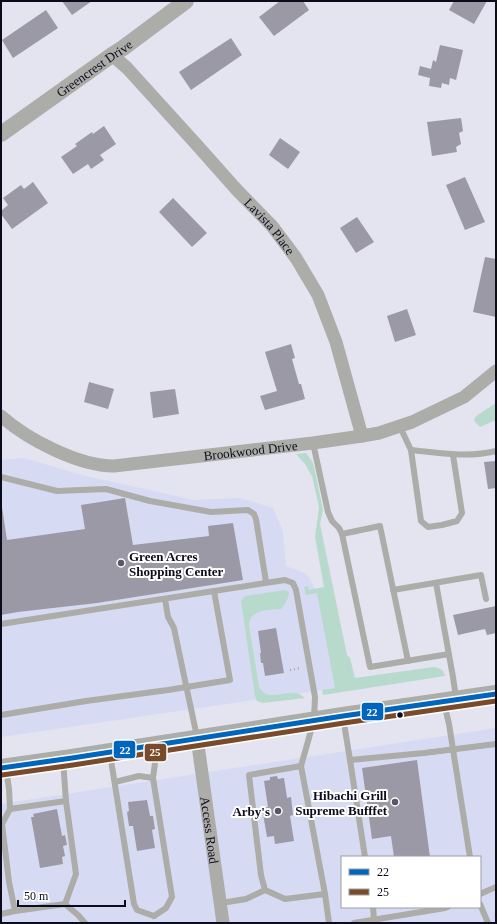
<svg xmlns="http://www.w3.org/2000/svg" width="497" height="924" font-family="'Times New Roman',serif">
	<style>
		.built { fill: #d7daf3; fill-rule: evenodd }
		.green { fill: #b8dacd }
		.building { fill: #9c99a6 }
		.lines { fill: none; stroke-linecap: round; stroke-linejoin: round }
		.path { stroke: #aaa9ab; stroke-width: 2.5; stroke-dasharray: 1 3; stroke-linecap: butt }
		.service { stroke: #acaca9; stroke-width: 6 }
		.minor { stroke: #acaca9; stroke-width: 13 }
		.tertiary { stroke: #acaca9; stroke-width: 16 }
		.secondary { stroke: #acaca9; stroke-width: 18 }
		.bus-1-casing { stroke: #fff; stroke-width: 8 }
		.bus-2-casing { stroke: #fff; stroke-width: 8 }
		.bus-1 { stroke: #0065bd; stroke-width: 5 }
		.bus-2 { stroke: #7a4b2a; stroke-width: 5 }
		.poi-dot { fill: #575766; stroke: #fff; stroke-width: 1.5 }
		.bus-dot { fill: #0b0b1d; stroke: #fff; stroke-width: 1.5 }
		.labels { text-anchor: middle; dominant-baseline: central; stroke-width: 4; stroke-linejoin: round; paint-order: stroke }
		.street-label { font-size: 13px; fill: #0b0b1d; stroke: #fff }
		.poi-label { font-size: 13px; font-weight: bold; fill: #0b0b1d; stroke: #fff; text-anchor: end }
		.line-badge { stroke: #fff; stroke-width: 1.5 }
		.badge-label { font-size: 11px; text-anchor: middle; font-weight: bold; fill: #fff }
	</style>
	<rect width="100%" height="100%" fill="#e3e4ef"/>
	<g class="built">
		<polygon points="24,458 82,475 194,500 240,498 273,508 283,531 286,566 307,574 318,594 336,688 1,737 1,460"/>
		<path d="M496,728V923H1V804ZM342,857H480V907H342Z"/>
	</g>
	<g class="green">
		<polygon points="496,403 496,420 480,427 475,422 474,420 476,416"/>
		<path d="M306,453L312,461L314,466L323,510L320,524L347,655L350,658L355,678L433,667C439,667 444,670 445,676L323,695L322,690L335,688L317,593L306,595L304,587L308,586L309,590L324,587L315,537L319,507L312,476L305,464L296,454Z"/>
		<path d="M285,590L289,592C289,598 285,605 281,609C268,610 250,609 249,625L259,687C268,702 283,691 296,693C299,693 302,696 305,698L263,703L257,701L255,696L241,601L245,596Z"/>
	</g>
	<g class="building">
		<polygon points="62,1 92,1 72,15"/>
		<polygon points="280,1 303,1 309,10 274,36 259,17"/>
		<polygon points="454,1 461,2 487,1 474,24 449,10"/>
		<polygon points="46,10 58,28 13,58 2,40"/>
		<polygon points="231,38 242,55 191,90 179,72"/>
		<polygon points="440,45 463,50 456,80 450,78 449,85 442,83 441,88 429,86 430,78 418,75 420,66 431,69 433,60 436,62"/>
		<polygon points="461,118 463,131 459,133 461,144 456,147 457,152 432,156 427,122"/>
		<polygon points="104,126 116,144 100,155 104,160 91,169 88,164 73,174 61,157 77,146 75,144 92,132 93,134"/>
		<polygon points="280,138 300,152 288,169 269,155"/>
		<polygon points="465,177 485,222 465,230 446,185"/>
		<polygon points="33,182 48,203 12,229 1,214 1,211 8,205 3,198 21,185 24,189"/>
		<polygon points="173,198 207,233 192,247 159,212"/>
		<polygon points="357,217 374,242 356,253 340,228"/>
		<polygon points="485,257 496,259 496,317 473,312"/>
		<polygon points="407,309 416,335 395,342 387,316"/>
		<polygon points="291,344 295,358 292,359 299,384 301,384 305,399 265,410 260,396 277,391 265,352"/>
		<polygon points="89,382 114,389 108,409 84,402"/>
		<polygon points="175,389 179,414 153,418 150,392"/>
		<polygon points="496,461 496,488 488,489 484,462"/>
		<polygon points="125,498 133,545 209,536 208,526 233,523 243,580 97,603 18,612 1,615 1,508 2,507 7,540 85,529 81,505"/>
		<polygon points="496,606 496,633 487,635 485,629 458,635 453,615"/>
		<polygon points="276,628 284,673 265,676 263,663 261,663 260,653 261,653 258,631"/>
		<polygon points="417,760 430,857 394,857 391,836 372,839 362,768"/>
		<polygon points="277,776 278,779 284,778 287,798 291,797 293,815 290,816 294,841 275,844 274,836 267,837 262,808 268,807 264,781 270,780 270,777"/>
		<polygon points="147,800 150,816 153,816 155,829 152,830 155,848 137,851 133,826 129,826 127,812 129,811 128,802"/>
		<polygon points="57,809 62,836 65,835 67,845 63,846 65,856 62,857 63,864 40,868 31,817 34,817 33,814"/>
	</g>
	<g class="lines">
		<polyline class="path" points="290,670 301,668"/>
		<g class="service">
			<polyline points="400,427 411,450 421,521 428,527 442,525 457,521 462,513 453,455"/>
			<polyline points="313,443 328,512 332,521 339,528 342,534 370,667 449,654"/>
			<path d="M411,450C439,453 468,458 496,451"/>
			<polyline points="1,477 57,491 106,489 150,501 211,512 248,510 254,514 256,519 266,582"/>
			<polyline points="342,534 380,526 408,661"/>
			<polyline points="436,583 453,677 456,698"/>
			<polyline points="393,590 481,575 486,599"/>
			<polyline points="165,599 168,617 174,628 175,633 197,737"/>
			<polyline points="1,624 285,580 293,583 296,590 315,697 314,720 301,766 325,894 329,923"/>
			<polyline points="444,703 449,724 470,857"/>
			<polyline points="1,715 86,701 168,690 230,680 214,591"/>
			<polyline points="343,717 350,760 365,857"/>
			<polyline points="110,754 134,904 137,910 154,916"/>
			<polyline points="63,760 66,801 76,874 65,904"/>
			<polyline points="350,760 424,753 496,744"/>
			<polyline points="301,766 249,775 261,875 265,890 285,899 325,894"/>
			<polyline points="6,769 9,789 10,809 2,824 9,882 15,911"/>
			<polyline points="115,782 139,776 153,778"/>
			<polyline points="10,809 66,801"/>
			<polyline points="480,894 496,887"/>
			<polyline points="221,903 246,899 265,890"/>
			<polyline points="480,904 488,923"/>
			<polyline points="373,907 374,920"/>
			<polyline points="1,914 15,911 65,904 78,915 85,923"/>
			<polyline points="154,916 166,908 172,897 153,778 157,748"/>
			<polyline points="354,923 445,908 448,907"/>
		</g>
		<g class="minor">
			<path id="s1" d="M112,55L127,68L196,144L236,189L272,226L296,258L318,295L336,342L362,436"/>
			<path id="s2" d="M1,416C27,439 78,466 114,466L313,443L362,436L379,433L412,422L464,397L496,371"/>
			<path id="s3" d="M197,738L223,923"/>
		</g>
		<path class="tertiary" id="s4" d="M1,134L112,55L123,48L186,1"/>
		<polyline class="secondary" points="1,768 72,758 343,716 496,694"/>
		<g class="bus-1-casing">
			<polyline id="bus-1" points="1,768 72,758 343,716 496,694"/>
		</g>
		<g class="bus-2-casing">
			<polyline id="bus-2" points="2,775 73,765 344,723 496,701"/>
		</g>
		<use href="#bus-1" class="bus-1"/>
		<use href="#bus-2" class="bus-2"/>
	</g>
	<g class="poi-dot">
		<circle cx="121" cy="563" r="4"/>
		<circle cx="395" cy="802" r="4"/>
		<circle cx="278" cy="811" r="4"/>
	</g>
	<circle class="bus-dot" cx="400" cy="715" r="3.5"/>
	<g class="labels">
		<g class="street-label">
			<text stroke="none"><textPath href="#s4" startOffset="114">Greencrest Drive</textPath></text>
			<text stroke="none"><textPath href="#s1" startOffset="233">Lavista Place</textPath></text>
			<text stroke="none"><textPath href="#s2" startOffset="263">Brookwood Drive</textPath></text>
			<text stroke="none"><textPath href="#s3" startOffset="93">Access Road</textPath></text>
		</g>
		<g class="poi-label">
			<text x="129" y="556" text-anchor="start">Green Acres<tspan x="129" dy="15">Shopping Center</tspan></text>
			<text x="387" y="795">Hibachi Grill<tspan x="387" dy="15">Supreme Bufffet</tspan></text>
			<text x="270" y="811">Arby's</text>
		</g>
	</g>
	<g class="line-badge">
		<rect x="361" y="702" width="23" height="19" rx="4" fill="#0065bd"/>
		<rect x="113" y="740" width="23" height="19" rx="4" fill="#0065bd"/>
		<rect x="144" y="743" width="23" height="19" rx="4" fill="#7a4b2a"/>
	</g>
	<g class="badge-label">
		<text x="372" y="716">22</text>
		<text x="125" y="754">22</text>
		<text x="155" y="756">25</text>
	</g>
	<rect width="497" height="924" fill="none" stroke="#0b0b1d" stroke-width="4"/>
	<rect x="341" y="856" width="140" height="52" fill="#ffffff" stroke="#9d9da5"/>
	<rect x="349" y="869" width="20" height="6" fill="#0065bd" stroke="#9d9da5"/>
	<text x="377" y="876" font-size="12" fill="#0b0b1d">22</text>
	<rect x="349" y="889" width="20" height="6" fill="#7a4b2a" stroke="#9d9da5"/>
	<text x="377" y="896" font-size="12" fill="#0b0b1d">25</text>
	<path d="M18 900v6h107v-6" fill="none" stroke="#0b0b1d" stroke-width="2"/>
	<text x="24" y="900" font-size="12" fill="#0b0b1d" stroke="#ffffff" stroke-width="3" paint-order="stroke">50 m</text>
</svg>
